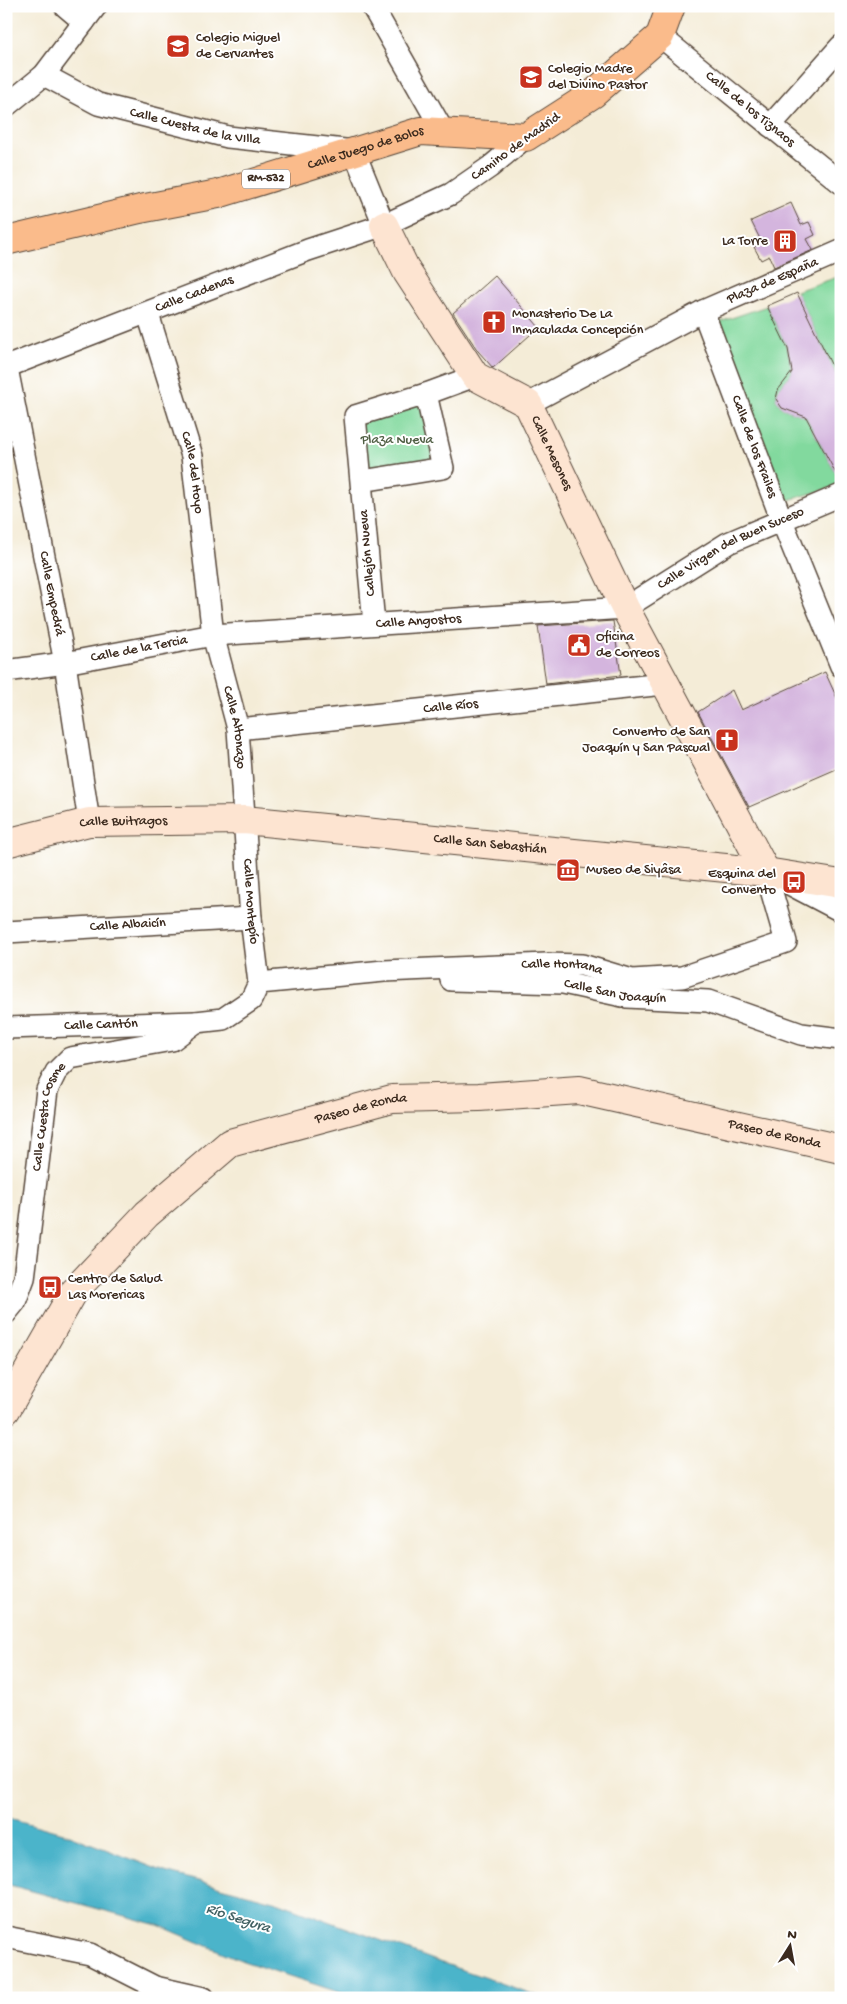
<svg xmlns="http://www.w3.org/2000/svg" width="847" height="2004" font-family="'Gochi Hand',sans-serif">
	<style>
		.green { fill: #82d99e; stroke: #5e825e }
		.water { fill: #4cb4ca; stroke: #446f74 }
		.building { fill: #d4b5de }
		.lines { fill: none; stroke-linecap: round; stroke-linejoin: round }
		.street-casing { stroke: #57473a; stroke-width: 24 }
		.secondary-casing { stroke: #57473a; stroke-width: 30 }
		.primary-casing { stroke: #57473a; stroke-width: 30 }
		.street { stroke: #fff; stroke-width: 21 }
		.secondary { stroke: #fde4d1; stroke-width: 28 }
		.primary { stroke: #fabb8b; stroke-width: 28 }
		.labels { text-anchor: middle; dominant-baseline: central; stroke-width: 4; stroke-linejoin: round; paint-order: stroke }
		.shield { fill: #fff; stroke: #766a62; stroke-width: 1 }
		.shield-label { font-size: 12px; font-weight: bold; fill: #3b2a1e }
		.poi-label { font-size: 14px; fill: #3b2a1e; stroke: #fff; text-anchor: start }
		.street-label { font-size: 14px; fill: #3b2a1e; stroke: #fff }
		.park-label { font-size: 14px; fill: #505f44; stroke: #fff }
		.water-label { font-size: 15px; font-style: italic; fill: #426163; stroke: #fff }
	</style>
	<rect width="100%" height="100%" fill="#fff"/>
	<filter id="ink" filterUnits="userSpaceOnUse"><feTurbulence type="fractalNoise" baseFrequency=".02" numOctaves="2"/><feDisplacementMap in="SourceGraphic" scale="10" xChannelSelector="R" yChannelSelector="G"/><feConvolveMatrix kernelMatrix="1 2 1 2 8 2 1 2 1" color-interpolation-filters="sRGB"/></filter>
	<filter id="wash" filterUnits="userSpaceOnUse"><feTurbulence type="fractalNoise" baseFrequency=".0096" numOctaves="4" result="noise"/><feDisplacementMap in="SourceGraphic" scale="20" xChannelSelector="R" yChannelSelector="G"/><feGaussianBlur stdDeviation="1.12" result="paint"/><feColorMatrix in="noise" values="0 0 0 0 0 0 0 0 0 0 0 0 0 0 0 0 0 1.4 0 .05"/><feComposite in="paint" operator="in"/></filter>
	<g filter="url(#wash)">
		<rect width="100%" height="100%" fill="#f4ecd7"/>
		<g class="green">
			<polygon points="841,276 841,385 796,291"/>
			<polygon points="767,306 788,349 792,372 778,390 776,399 782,408 806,417 841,483 841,485 781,502 708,326"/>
			<polygon points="426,394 443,468 362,481 355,416"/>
		</g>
		<polygon class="water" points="6,1817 66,1834 165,1872 277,1902 434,1960 544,1998 357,1998 243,1961 158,1925 6,1884"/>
		<g id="blocks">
			<g class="building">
				<polygon points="791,203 801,225 809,222 815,235 807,239 813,250 774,267 769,256 761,260 754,247 762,243 751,221"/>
				<polygon points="495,276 539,327 493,368 478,351 453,313"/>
				<polygon points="797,293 841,385 841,483 806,417 782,408 776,399 778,390 792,372 788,349 767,306"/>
				<polygon points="613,621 621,675 546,684 538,626"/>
				<polygon points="825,672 841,707 841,767 749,807 698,712 732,690 741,710"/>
			</g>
		</g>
	</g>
	<g filter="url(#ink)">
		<use href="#blocks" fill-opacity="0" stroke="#57473a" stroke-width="1"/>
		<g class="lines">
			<g class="street-casing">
				<g id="street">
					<polyline points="65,6 84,22"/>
					<polyline points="372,6 443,131"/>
					<path id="s1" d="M660,36L841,183"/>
					<path id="s2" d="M44,75L98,104L228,137L354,151L384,225"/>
					<polyline points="6,106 44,75 96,6"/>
					<polyline points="770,126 841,46"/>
					<path id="s3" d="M703,311L782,521L841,666"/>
					<path id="s4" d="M148,314L192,456L213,635L238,729L251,918L259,983"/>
					<path id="s5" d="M6,363L65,663L89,822"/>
					<path id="s6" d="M6,367L308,250L384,225L451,194L490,167L526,137"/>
					<path id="s7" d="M528,404L703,311L841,251"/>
					<polyline points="362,481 443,468 426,394"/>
					<polyline points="374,624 355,416 426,394 475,376"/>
					<path id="s8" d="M6,671L65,663L213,635L625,608L728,543L841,495"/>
					<path id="s9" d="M238,729L664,684"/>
					<polyline points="780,879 841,911"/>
					<path id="s10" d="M6,932L251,918"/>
					<path id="s11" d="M451,980L563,983L627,997L708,1001L801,1034L841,1039"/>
					<path id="s12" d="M259,983L384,971L546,964L582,965L632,980L682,977L786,942L766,872"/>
					<path id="s13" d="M6,1028L196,1022"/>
					<path id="s14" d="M6,1313L15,1302L24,1278L47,1090L56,1072L70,1058L172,1040L196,1022L223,1019L251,1000L259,983"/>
					<polyline points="6,1937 90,1954 155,1987 204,1998"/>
				</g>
			</g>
			<g class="secondary-casing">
				<g id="secondary">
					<path id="s15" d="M384,225L407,272L475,376L528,404L625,608L766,872"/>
					<path id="s16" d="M6,843L89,822L244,820L766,872L841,884"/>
					<path id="s17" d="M6,1410L74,1291L147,1214L230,1143L392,1099L479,1097L579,1090L841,1149"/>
				</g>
			</g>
			<g class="primary-casing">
				<g id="primary">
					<path id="s18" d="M6,241L140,209L218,194L421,131L526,137L593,94L660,36L671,6"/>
				</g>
			</g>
			<use href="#street" class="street"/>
			<use href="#secondary" class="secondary"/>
			<use href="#primary" class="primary"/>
		</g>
	</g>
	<defs>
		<g id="school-square" transform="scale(1.25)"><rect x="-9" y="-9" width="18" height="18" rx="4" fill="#c8321e" stroke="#fff"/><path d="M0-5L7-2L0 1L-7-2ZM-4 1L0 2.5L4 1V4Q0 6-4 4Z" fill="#fff"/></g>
		<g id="building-square" transform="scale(1.25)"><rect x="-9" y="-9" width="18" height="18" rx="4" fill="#c8321e" stroke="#fff"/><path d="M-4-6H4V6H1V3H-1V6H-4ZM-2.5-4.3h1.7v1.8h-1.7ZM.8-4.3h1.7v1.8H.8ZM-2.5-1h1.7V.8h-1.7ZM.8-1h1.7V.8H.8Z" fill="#fff"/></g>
		<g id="church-square" transform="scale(1.25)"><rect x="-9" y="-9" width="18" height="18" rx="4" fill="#c8321e" stroke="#fff"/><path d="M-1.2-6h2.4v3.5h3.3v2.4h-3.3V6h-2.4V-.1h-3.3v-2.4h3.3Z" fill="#fff"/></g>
		<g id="civic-square" transform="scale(1.25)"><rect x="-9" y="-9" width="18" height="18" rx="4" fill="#c8321e" stroke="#fff"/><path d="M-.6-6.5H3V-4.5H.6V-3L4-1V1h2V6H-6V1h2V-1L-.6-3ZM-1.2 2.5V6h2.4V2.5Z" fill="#fff"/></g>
		<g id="museum-square" transform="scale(1.25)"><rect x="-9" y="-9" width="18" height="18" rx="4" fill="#c8321e" stroke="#fff"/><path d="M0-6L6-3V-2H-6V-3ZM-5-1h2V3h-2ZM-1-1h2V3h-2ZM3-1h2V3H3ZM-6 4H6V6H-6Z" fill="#fff"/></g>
		<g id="bus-square" transform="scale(1.25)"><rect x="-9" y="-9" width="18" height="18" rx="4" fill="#c8321e" stroke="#fff"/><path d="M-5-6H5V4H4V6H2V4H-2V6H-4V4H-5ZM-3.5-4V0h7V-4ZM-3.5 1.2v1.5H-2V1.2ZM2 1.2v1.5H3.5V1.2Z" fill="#fff"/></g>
	</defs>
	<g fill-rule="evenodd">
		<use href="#school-square" x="178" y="46"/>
		<use href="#school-square" x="531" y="77"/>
		<use href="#building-square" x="785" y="241"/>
		<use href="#church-square" x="494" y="322"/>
		<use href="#civic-square" x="579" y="645"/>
		<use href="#church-square" x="727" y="740"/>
		<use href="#museum-square" x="568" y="870"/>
		<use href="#bus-square" x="794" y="882"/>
		<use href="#bus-square" x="50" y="1287"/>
	</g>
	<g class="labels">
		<rect class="shield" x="242" y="169.5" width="48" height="19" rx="4"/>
		<g class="shield-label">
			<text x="266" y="179">RM-532</text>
		</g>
		<g class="poi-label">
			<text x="196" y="38">Colegio Miguel<tspan x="196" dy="16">de Cervantes</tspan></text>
			<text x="548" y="69">Colegio Madre<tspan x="548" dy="16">del Divino Pastor</tspan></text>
			<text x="768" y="241" text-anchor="end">La Torre</text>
			<text x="512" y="314">Monasterio De La<tspan x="512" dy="16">Inmaculada Concepción</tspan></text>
			<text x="596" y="637">Oficina<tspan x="596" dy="16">de Correos</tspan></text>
			<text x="710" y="732" text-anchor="end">Convento de San<tspan x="710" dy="16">Joaquín y San Pascual</tspan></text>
			<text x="586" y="870">Museo de Siyâsa</text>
			<text x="776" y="874" text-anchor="end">Esquina del<tspan x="776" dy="16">Convento</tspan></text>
			<text x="68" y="1279">Centro de Salud<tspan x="68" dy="16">Las Morericas</tspan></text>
		</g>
		<g class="street-label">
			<text stroke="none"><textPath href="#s1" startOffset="116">Calle de los Tiznaos</textPath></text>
			<text stroke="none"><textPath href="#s2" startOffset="161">Calle Cuesta de la VIlla</textPath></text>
			<text transform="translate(516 147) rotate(-36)">Camino de Madrid</text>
			<text stroke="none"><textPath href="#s18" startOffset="372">Calle Juego de Bolos</textPath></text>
			<text stroke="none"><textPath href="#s7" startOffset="274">Plaza de España</textPath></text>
			<text stroke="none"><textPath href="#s6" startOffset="202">Calle Cadenas</textPath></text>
			<text stroke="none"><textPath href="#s3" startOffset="145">Calle de los Frailes</textPath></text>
			<text stroke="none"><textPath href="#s15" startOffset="291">Calle Mesones</textPath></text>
			<text stroke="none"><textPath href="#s4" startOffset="165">Calle del Hoyo</textPath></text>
			<text stroke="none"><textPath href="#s8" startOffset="745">Calle Virgen del Buen Suceso</textPath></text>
			<text transform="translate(368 553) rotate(-95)">Callejón Nueva</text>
			<text stroke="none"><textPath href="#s5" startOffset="235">Calle Empedrá</textPath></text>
			<text stroke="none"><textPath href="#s8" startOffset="416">Calle Angostos</textPath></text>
			<text stroke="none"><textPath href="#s8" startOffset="135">Calle de la Tercia</textPath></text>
			<text stroke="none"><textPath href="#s9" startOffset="214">Calle Ríos</textPath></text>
			<text stroke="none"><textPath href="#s4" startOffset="424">Calle Altonazo</textPath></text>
			<text stroke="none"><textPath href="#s16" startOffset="120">Calle Buitragos</textPath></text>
			<text stroke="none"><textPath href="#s16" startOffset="488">Calle San Sebastián</textPath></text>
			<text stroke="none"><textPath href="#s4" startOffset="599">Calle Montepío</textPath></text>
			<text stroke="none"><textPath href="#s10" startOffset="122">Calle Albaicín</textPath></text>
			<text stroke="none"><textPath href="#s12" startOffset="304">Calle Hontana</textPath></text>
			<text stroke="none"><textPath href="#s11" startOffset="165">Calle San Joaquín</textPath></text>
			<text stroke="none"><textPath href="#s13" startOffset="95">Calle Cantón</textPath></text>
			<text stroke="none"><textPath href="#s17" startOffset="488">Paseo de Ronda</textPath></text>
			<text stroke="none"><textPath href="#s14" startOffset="204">Calle Cuesta Cosme</textPath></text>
			<text stroke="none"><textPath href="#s17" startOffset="908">Paseo de Ronda</textPath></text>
		</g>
		<g class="park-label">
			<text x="397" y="440">Plaza Nueva</text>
		</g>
		<g class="water-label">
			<text transform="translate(238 1919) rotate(18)">Río Segura</text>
		</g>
	</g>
	<rect width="847" height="2004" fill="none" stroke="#fff" stroke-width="25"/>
	<g transform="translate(790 1946) rotate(11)" stroke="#ffffff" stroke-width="4" paint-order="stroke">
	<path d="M0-4L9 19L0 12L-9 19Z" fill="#3b2a1e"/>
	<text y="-8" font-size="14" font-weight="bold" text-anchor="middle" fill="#3b2a1e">N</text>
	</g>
</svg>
